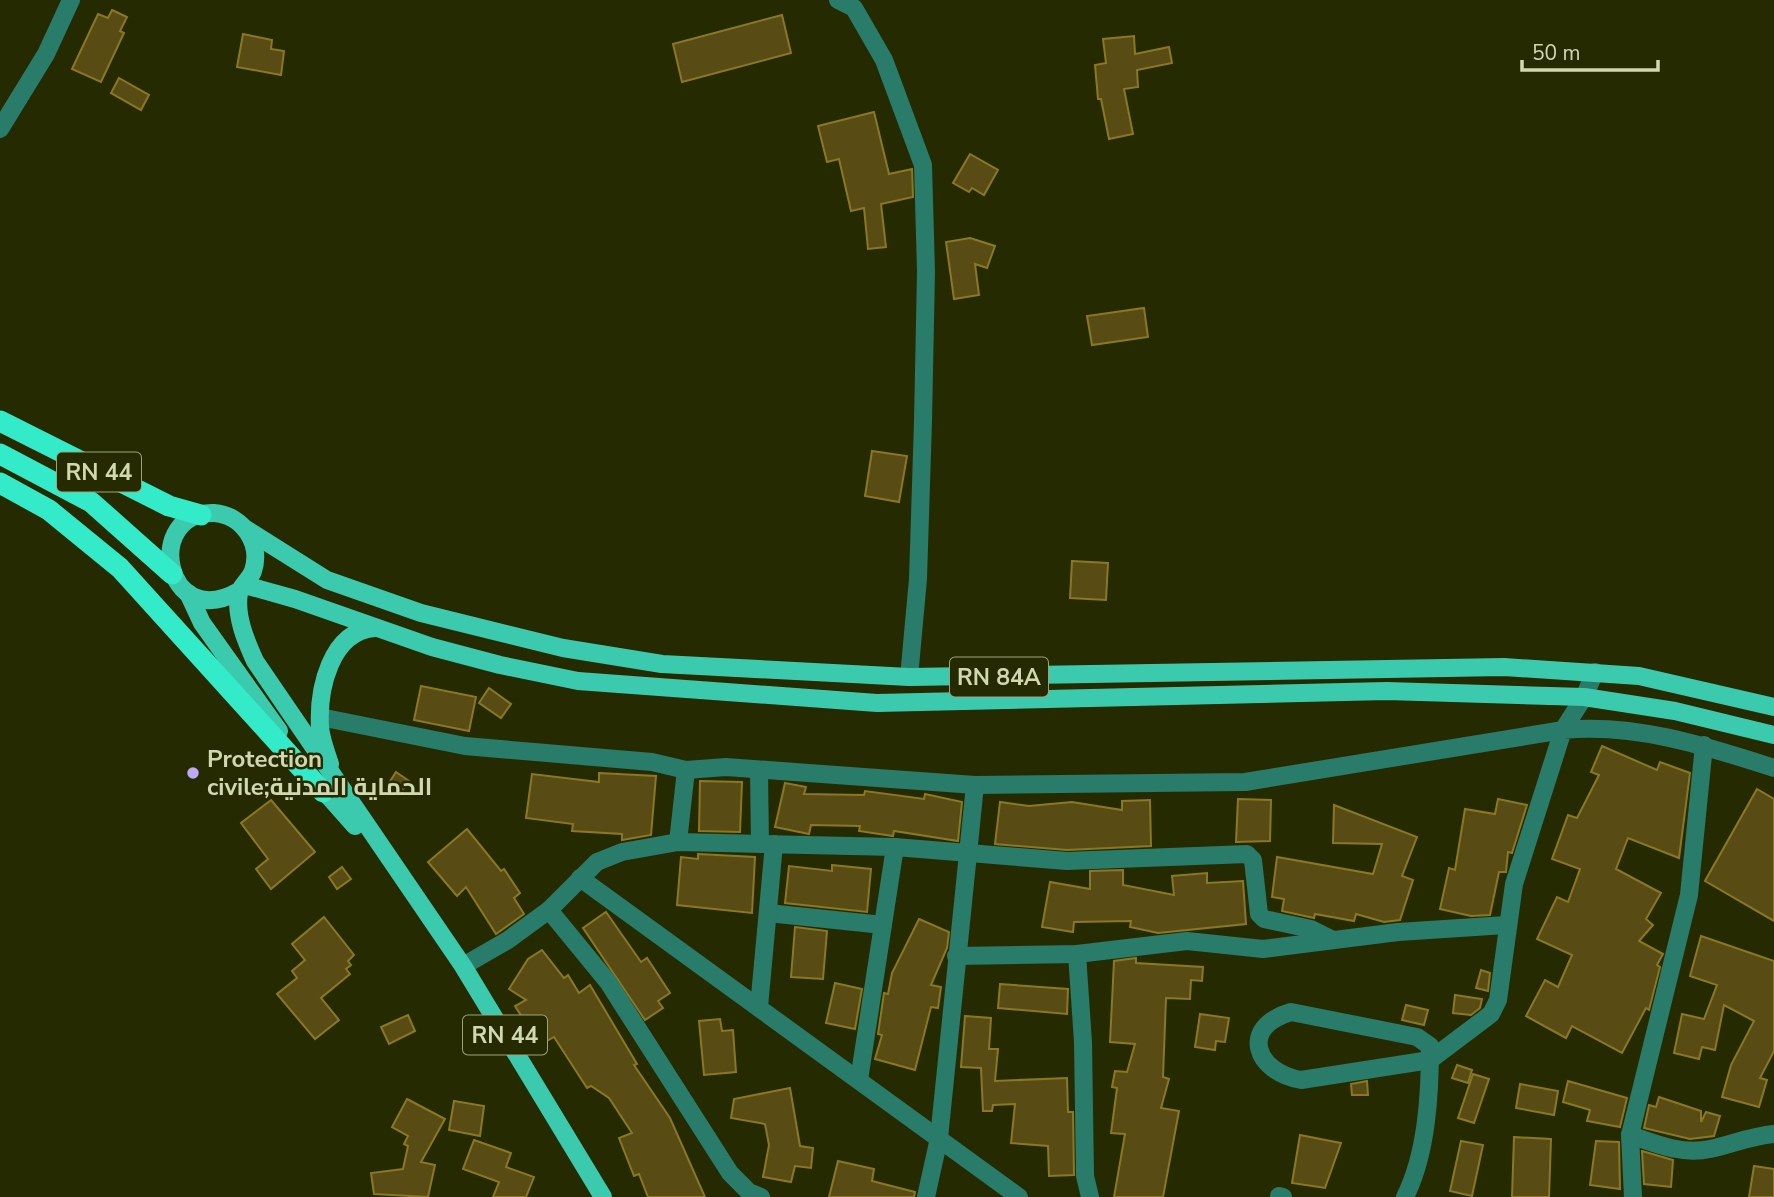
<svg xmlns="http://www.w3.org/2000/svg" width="1774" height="1197" font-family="'Nunito Sans',Cairo,sans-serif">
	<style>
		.building { fill: #584c14; stroke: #8a7824; stroke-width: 2 }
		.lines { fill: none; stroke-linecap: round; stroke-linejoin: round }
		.minor { stroke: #297b6a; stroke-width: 18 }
		.major { stroke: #3ccaae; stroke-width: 18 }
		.highway { stroke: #33eac9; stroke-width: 21 }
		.poi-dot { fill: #bea9f4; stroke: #252a00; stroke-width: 2.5 }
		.labels { text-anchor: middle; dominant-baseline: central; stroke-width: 5; stroke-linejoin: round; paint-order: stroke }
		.shield { fill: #252a00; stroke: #9da47d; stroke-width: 2 }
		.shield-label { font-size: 23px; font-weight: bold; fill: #d0d8b2 }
		.poi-label { font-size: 24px; font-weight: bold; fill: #d0d8b2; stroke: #252a00; text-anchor: start }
	</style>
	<rect width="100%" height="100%" fill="#252a00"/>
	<g class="building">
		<polygon points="112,10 127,17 120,31 124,33 101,82 72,69 98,14 108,18"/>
		<polygon points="782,15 791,53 682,82 673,44"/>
		<polygon points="243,34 272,40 271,49 284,51 281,75 237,67"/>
		<polygon points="1134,36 1135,54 1169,47 1172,63 1137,70 1138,87 1124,89 1133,134 1109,139 1101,99 1098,99 1095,65 1106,63 1103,39"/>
		<polygon points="119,78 149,95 141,110 111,93"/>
		<polygon points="874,112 889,174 912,169 913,197 881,204 886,247 868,249 864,208 851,211 839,159 827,162 818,126"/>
		<polygon points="970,154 998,170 984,195 972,188 969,192 953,183"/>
		<polygon points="970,238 995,246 987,268 975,264 979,295 954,299 946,242"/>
		<polygon points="1144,308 1148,337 1092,345 1087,316"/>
		<polygon points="872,451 907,456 899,502 865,496"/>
		<polygon points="1072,561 1108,563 1106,600 1070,598"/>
		<polygon points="421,686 476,697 469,731 414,720"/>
		<polygon points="489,688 511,704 501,718 479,703"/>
		<polygon points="1602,746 1657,770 1660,762 1690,773 1679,858 1628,838 1616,869 1661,893 1646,919 1653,925 1639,941 1663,954 1657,965 1660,967 1649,1010 1646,1008 1622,1053 1572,1026 1566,1038 1526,1016 1545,980 1558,987 1572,955 1537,939 1557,897 1568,902 1580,869 1552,859 1568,815 1577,818 1599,775 1591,772"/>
		<polygon points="396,772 409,781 399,795 387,786"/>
		<polygon points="599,773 656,776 651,835 622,840 622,834 572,831 573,824 526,818 532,774 599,782"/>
		<polygon points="700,781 742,782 740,832 699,831"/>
		<polygon points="785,783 806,787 804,794 864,795 865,791 924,799 925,794 962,802 958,841 894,831 893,836 859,831 860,826 811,825 809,834 775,827"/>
		<polygon points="1757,789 1774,799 1774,921 1705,881"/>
		<polygon points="1238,799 1271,800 1270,841 1236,842"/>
		<polygon points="1498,799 1527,805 1512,853 1508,852 1506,872 1499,872 1490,915 1471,916 1440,909 1449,868 1455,870 1465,809 1495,814"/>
		<polygon points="271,800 315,852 271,889 256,869 268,859 241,823"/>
		<polygon points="1150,800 1151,846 1067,850 995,844 1000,802 1029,806 1072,802 1122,810 1122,801"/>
		<polygon points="1334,805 1417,837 1402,876 1413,880 1400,920 1384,922 1356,914 1354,921 1315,914 1314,918 1282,911 1284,899 1272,897 1277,857 1373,874 1382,844 1333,843"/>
		<polygon points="467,829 501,871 504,869 520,893 514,898 524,914 496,934 466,887 457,896 428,862"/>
		<polygon points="698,854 755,857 752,913 677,905 681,857 698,859"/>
		<polygon points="832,865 871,869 867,912 785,903 789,866 832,871"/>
		<polygon points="342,867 351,879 337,889 329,877"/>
		<polygon points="1123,870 1123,885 1174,895 1172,876 1207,873 1207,883 1243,881 1246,924 1158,933 1130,927 1131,921 1074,922 1073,932 1042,927 1050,882 1090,889 1090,871"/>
		<polygon points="606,912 641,962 647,958 670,993 658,1001 663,1008 645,1020 583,928"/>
		<polygon points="324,917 354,955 348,961 351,965 346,969 350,974 321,998 339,1020 315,1039 277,994 297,978 292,971 305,960 292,944"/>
		<polygon points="919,919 949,932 947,948 931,985 941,987 938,1008 931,1007 915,1070 875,1059 882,1035 878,1034 884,993 888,994 892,973"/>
		<polygon points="795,927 827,931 823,979 791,977"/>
		<polygon points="1701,936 1774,961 1774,1051 1760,1078 1767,1080 1759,1107 1722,1097 1731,1065 1754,1021 1724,1005 1715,1050 1702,1047 1699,1059 1674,1053 1682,1014 1704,1019 1717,985 1690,976"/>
		<polygon points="542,950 564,978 568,975 579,993 590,985 637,1064 634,1065 670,1118 705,1197 648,1197 639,1174 634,1176 619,1138 632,1133 609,1098 591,1086 587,1088 554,1037 540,1045 515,1006 526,1000 509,989 528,959"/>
		<polygon points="1136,958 1136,963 1203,967 1202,981 1191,980 1190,999 1166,998 1163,1077 1169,1079 1161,1108 1179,1111 1163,1197 1114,1197 1125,1134 1111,1133 1117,1088 1112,1087 1115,1071 1127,1072 1135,1044 1110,1042 1114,961"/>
		<polygon points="1481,970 1490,973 1488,991 1476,988"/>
		<polygon points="835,983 862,989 855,1029 826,1023"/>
		<polygon points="1000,984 1068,989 1067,1014 998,1008"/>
		<polygon points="1455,995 1482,999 1480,1008 1471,1015 1453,1013"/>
		<polygon points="1406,1005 1428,1010 1424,1025 1402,1020"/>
		<polygon points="1200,1014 1229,1018 1225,1042 1216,1041 1215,1050 1195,1047"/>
		<polygon points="408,1015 415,1031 389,1044 381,1027"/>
		<polygon points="965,1016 991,1018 989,1049 998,1049 995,1081 1067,1078 1068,1112 1073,1112 1074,1175 1049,1176 1048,1146 1011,1143 1015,1104 993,1105 992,1111 983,1111 981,1068 961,1067"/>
		<polygon points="720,1019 722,1031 733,1030 736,1072 704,1075 699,1021"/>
		<polygon points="1457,1065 1472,1070 1468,1083 1452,1078"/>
		<polygon points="1473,1074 1489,1079 1474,1123 1458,1118"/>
		<polygon points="1367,1081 1368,1095 1352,1095 1351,1084"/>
		<polygon points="1568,1081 1627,1098 1620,1127 1587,1121 1590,1110 1563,1102"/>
		<polygon points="1520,1084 1558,1091 1554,1115 1516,1108"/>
		<polygon points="790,1088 800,1146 813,1148 811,1168 795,1166 791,1182 763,1177 769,1145 765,1124 731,1118 734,1099"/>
		<polygon points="1659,1097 1701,1111 1701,1122 1706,1112 1720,1116 1714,1136 1690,1139 1644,1128 1649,1105 1656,1107"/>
		<polygon points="407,1099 445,1119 421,1162 435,1165 428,1197 374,1194 371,1173 403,1169 408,1146 404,1144 408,1136 392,1127"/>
		<polygon points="454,1101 484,1106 480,1136 449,1130"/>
		<polygon points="1300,1135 1341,1143 1325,1188 1292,1183"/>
		<polygon points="1514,1137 1551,1139 1549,1197 1512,1197"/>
		<polygon points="474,1140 511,1153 506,1167 534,1177 526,1197 493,1197 499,1182 463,1169"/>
		<polygon points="1461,1141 1483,1145 1472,1196 1450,1191"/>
		<polygon points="1596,1141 1619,1142 1620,1189 1590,1185"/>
		<polygon points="1642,1151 1673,1160 1671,1187 1644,1184"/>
		<polygon points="838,1161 874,1169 872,1181 915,1192 914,1197 829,1197"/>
		<polygon points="1754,1166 1774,1169 1774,1197 1749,1197"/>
	</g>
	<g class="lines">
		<g class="minor">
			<polyline points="838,0 854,8 884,60 923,165 926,271 923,421 918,579 909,677"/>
			<polyline points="0,129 46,54 71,0"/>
			<polyline points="320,717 465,746 652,762 686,770 726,767 975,785 1245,782 1563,730 1584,697 1595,672"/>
			<polyline points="759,772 760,844"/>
			<polyline points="678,842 686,770"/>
			<polyline points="580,878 1019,1197"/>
			<polyline points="549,910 608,982 730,1173 749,1192 761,1197"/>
			<polyline points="768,913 883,925"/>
			<polyline points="1077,954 1083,1042 1085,1176 1090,1197"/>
			<polyline points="956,956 1077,954 1187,941 1263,949 1398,932 1506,925"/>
			<polyline points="463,966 508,940 549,910 597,862 622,852 678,842 895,847 1067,861 1247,854 1253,860 1259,914 1264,919 1311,929 1331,939"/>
			<polyline points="759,1007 774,844"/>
			<polyline points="859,1080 895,847"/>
			<path d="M1630,1135C1656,1144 1682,1155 1710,1149C1733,1144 1751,1136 1774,1134"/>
			<polyline points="1279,1196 1283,1197"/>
			<polyline points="926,1197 939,1138 975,785"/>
			<path d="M1405,1197C1427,1153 1430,1094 1430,1046L1417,1037L1291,1012C1239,1027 1255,1072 1301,1080L1430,1060L1491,1014L1498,1000L1514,884L1563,730C1636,723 1706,746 1774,768"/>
			<polyline points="1633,1197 1630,1135 1689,895 1704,745"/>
		</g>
		<g class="major">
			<polyline points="246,529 327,580 421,613 563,648 662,664 909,677 1504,667 1639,676 1774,707"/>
			<polyline points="245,585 295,599 432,647 500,665 578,681 877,703 1387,691 1584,697 1675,711 1774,735"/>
			<path d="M239,591C164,634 143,511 214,513C243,515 262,544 253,571C250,579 241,586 239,593C235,616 246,641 255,661L463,966L603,1197"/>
			<polyline points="188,593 202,623 279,731"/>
			<path d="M330,764C326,752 321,739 320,727C318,690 330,631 375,628"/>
			<polyline points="316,782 355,826"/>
		</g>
		<g class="highway">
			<polyline points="0,421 169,506 201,515"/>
			<polyline points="0,454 91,502 172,574"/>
			<polyline points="0,483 49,510 120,568 323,792"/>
		</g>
	</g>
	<circle class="poi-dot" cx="193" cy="773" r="7"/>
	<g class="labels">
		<g class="shield">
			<rect x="57" y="452.5" width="84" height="39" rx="5"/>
			<rect x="950" y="657.5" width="98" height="39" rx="5"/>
			<rect x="463" y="1015.5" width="84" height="39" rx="5"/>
		</g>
		<g class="shield-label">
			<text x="99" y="472">RN 44</text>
			<text x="999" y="677">RN 84A</text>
			<text x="505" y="1035">RN 44</text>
		</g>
		<g class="poi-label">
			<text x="207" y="759">Protection<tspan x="207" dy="28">civile;الحماية المدنية</tspan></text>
		</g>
	</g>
	<path d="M1522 60v10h136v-10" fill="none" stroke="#d0d8b2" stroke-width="3.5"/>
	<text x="1532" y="60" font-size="21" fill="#d0d8b2" stroke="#252a00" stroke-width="5" paint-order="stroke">50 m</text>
</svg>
